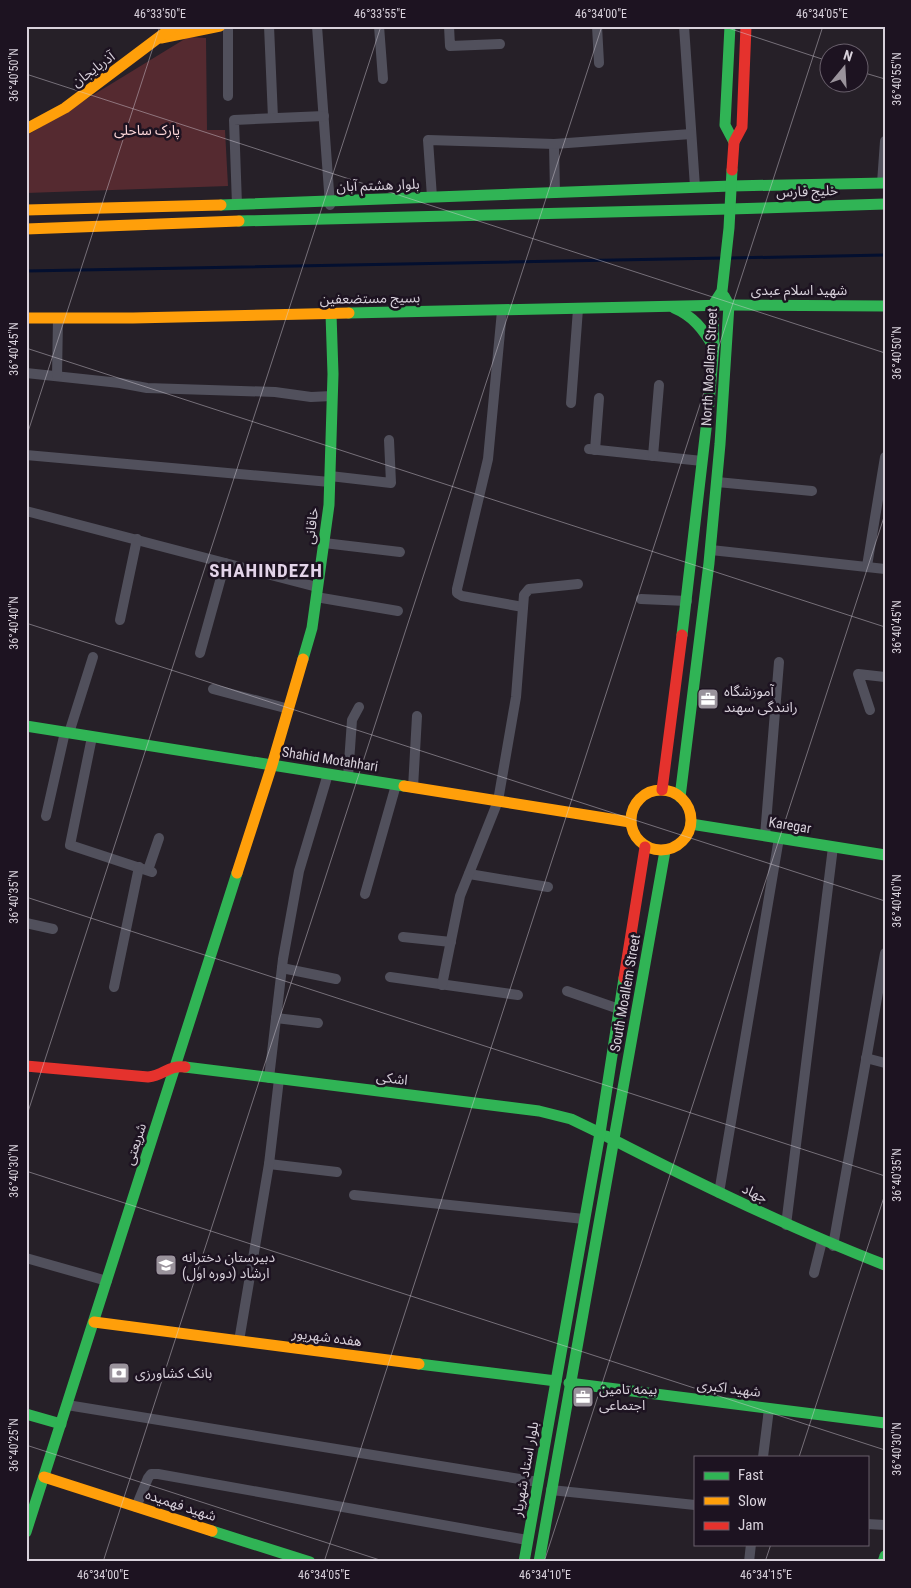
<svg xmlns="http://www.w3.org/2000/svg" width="911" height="1588" font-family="'Roboto Condensed','Noto Sans Arabic',sans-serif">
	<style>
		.green { fill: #552a30 }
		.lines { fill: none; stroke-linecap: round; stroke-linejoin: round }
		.stream { stroke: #030f2f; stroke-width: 3 }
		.street { stroke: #51505c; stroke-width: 10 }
		.fast { stroke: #30b455; stroke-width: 11 }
		.slow { stroke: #ff9f0a; stroke-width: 11 }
		.jam { stroke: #e5322d; stroke-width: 11 }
		.ticks { fill: none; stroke: #d8d1db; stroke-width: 1; stroke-opacity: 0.45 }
		.labels { text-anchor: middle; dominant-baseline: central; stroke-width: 5; stroke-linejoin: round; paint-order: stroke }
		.street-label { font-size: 14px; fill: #d8d1db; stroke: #1d1321 }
		.park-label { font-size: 14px; fill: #fcd6d8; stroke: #1d1321 }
		.poi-label { font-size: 14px; fill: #d8d1db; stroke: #1d1321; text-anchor: start }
		.district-label { font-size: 19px; font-weight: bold; letter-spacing: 1px; fill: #e3d4e9; stroke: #1d1321 }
		.neatline { fill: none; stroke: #d8d1db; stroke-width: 2 }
		.ticks-label { font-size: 12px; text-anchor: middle; fill: #d8d1db }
	</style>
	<rect width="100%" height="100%" fill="#262028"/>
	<polygon class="green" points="188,37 206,38 207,130 225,130 228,186 26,193 26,136"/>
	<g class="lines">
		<g class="stream">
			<polyline points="730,258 885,255"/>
			<polyline points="26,271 722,258"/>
		</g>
		<g class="street">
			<polyline points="228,26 228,96"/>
			<polyline points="269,26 273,118"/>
			<polyline points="317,26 330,205"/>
			<polyline points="379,26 383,79"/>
			<polyline points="449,26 450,46 500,44"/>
			<polyline points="597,26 599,63"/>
			<polyline points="684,26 695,187"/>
			<polyline points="554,144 555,193"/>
			<polyline points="882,183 885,141"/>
			<polyline points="432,197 428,140 554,144 691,134"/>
			<polyline points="237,205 234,120 324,116"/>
			<polyline points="502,311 488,459 457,589 457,593 462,596 523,607"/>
			<polyline points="26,373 120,383 147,388 275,392 311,397 332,396"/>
			<polyline points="57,376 58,318"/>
			<polyline points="571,403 578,309"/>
			<polyline points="589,449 702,461"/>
			<polyline points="595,450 599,398"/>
			<polyline points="26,455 330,482"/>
			<polyline points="653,456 659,385"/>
			<polyline points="330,476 391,483 389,440"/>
			<polyline points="717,482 812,491"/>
			<polyline points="26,511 317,587"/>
			<polyline points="324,543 400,552"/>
			<polyline points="711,550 885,569"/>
			<polyline points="867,566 885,457"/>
			<polyline points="316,597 398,611"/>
			<polyline points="641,599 687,601"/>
			<polyline points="120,620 137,539"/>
			<polyline points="200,653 225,563"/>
			<polyline points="213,689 289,709"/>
			<polyline points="870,710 858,674 885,677"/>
			<polyline points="69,733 93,657"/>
			<polyline points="92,737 70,845 152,872"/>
			<polyline points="348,777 352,720 359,707"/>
			<polyline points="413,788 417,716"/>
			<polyline points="46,816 65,732"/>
			<polyline points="765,836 779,662"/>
			<polyline points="148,870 159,838"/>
			<polyline points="469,874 548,887"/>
			<polyline points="365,894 396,785"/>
			<polyline points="26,923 53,929"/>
			<polyline points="403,937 451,942"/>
			<polyline points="282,968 336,979"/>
			<polyline points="390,977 518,995"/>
			<polyline points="442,985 460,896 498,801 516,697 524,595 529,589 578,584"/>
			<polyline points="114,987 139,867"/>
			<polyline points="567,991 619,1009"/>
			<polyline points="276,1018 318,1023"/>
			<polyline points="866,1058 885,1063"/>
			<polyline points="269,1078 283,959 299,871 328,774"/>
			<polyline points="269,1164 337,1172"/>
			<polyline points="719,1193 779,838"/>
			<polyline points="354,1195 584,1219"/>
			<polyline points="786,1225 833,847"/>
			<polyline points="833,1246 885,953"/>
			<polyline points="26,1258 107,1281"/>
			<polyline points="814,1273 822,1241"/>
			<polyline points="239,1341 269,1164 279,1079"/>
			<polyline points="67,1405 538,1482"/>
			<polyline points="763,1457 769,1409"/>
			<polyline points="551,1490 695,1505"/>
			<polyline points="136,1507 148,1478 151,1474 158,1474 527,1540"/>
			<polyline points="867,1524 885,1525"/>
			<polyline points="749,1562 751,1544"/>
		</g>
		<g class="fast">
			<polyline points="730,26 725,125 734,142"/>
			<polyline points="731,186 885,183"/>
			<polyline points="221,205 731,186"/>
			<polyline points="730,209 885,204"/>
			<polyline points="239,221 730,209"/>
			<polyline points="729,305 885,306"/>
			<path d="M674,308C693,316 703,329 713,346"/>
			<polyline points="349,313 729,305"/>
			<polyline points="682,635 709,403 714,346 713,305 722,291 729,228 732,170"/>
			<polyline points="303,659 312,628 329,505 333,374 331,314"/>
			<polyline points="26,726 404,786"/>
			<polyline points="680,797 709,563 720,444 729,305 724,296"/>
			<polyline points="691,824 885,855"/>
			<polyline points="185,1067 539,1111 571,1119 600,1133"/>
			<path d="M606,1136C697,1183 789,1228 885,1265"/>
			<polyline points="419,1364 556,1381"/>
			<polyline points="569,1383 885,1423"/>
			<polyline points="26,1414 61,1424"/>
			<polyline points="212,1531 310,1562"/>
			<polyline points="26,1532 237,873"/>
			<polyline points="524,1562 600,1133 624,978"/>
			<path d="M539,1562C580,1325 624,1088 665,851"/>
			<polyline points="883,1562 885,1556"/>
		</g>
		<g class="slow">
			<polyline points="161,38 220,26"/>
			<polyline points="26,129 65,108 174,26"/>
			<polyline points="26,210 221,205"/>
			<polyline points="26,229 239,221"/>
			<polyline points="26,318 133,318 349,313"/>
			<polyline points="404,786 630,822"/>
			<circle cx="661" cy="820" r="30"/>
			<polyline points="237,873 272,765 303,659"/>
			<polyline points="94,1322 419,1364"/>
			<polyline points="44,1477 212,1531"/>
		</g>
		<g class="jam">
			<polyline points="732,170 734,142 742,127 746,26"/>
			<polyline points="662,790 682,635"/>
			<polyline points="624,978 645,847"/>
			<path d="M26,1066L148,1077C165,1075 168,1065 185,1067"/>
		</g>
	</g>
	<path class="ticks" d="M722,26L828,61M858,71L885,79M26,74L885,353M26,348L885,627M26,438L160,26M26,623L885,901M26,897L885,1176M26,1118L381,26M26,1171L885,1450M26,1445L386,1562M799,1457L885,1194M103,1562L602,26M324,1562L823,26M544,1562L885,514M765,1562L771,1544"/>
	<defs>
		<g id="office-square" transform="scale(1.125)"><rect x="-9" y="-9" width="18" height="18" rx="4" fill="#9a939c" stroke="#1d1321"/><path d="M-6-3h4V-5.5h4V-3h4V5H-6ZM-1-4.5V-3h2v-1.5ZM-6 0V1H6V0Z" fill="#fff"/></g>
		<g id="school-square" transform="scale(1.125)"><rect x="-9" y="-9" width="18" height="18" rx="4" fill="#9a939c" stroke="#1d1321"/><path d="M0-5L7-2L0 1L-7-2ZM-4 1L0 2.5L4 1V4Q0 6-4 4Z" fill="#fff"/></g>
		<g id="bank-square" transform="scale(1.125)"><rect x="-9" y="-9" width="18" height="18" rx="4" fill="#9a939c" stroke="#1d1321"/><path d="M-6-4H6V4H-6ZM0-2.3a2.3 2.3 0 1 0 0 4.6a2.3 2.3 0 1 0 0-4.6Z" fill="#fff"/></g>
	</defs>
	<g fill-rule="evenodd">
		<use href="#office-square" x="708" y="699"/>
		<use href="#school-square" x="166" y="1265"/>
		<use href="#bank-square" x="119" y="1373"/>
		<use href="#office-square" x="583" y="1397"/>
	</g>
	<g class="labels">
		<g class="street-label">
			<text transform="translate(93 69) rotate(-36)">آذربایجان</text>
			<text transform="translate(378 185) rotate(-2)">بلوار هشتم آبان</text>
			<text transform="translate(807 191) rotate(-2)">خلیج فارس</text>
			<text x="799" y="290">شهید اسلام عبدی</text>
			<text transform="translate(370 298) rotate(-1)">بسیج مستضعفین</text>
			<text transform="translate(709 367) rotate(-87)">North Moallem Street</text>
			<text transform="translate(311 526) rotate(-83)">خاقانی</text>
			<text transform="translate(330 759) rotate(9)">Shahid Motahhari</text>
			<text transform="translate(790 825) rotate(9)">Karegar</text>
			<text transform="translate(625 993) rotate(-80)">South Moallem Street</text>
			<text transform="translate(392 1078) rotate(7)">اشکی</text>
			<text transform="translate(135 1144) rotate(-72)">شریعتی</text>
			<text transform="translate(755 1193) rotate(26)">جهاد</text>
			<text transform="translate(327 1337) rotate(7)">هفده شهریور</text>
			<text transform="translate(729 1388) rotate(7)">شهید اکبری</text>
			<text transform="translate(525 1469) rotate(-80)">بلوار استاد شهریار</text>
			<text transform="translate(181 1505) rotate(18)">شهید فهمیده</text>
		</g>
		<g class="park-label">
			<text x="147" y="130">پارک ساحلی</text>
		</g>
		<g class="poi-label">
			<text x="724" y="691">آموزشگاه<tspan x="724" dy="16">رانندگی سهند</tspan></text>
			<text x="182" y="1257">دبیرستان دخترانه<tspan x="182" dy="16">ارشاد (دوره اول)</tspan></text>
			<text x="135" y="1373">بانک کشاورزی</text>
			<text x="599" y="1389">بیمه تامین<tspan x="599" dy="16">اجتماعی</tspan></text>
		</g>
		<g class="district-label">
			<text x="266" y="570">SHAHINDEZH</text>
		</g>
	</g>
	<rect width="911" height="1588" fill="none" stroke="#1d1321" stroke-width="55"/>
	<rect x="694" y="1456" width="175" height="90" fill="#1d1321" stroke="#685f6b"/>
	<rect x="704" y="1472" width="25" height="8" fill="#30b455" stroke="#685f6b"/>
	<text x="738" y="1480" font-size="15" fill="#d8d1db">Fast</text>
	<rect x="704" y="1497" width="25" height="8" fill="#ff9f0a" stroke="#685f6b"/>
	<text x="738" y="1506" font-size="15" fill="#d8d1db">Slow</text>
	<rect x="704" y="1522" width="25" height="8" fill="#e5322d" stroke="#685f6b"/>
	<text x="738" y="1530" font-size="15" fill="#d8d1db">Jam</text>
	<g transform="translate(844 68) rotate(18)"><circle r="24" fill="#1d1321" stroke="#685f6b"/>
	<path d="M0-4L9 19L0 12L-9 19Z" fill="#9a939c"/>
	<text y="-8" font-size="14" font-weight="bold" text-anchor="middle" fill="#d8d1db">N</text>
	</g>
	<rect x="28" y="28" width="856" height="1532" class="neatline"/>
	<g class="ticks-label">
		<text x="160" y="18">46°33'50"E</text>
		<text x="380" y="18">46°33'55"E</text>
		<text x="601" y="18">46°34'00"E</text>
		<text x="822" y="18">46°34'05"E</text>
		<text transform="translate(14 75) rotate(-90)" y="4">36°40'50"N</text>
		<text transform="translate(897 79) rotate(-90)" y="4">36°40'55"N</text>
		<text transform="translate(14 349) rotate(-90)" y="4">36°40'45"N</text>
		<text transform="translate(897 353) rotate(-90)" y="4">36°40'50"N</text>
		<text transform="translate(14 623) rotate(-90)" y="4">36°40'40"N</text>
		<text transform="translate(897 627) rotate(-90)" y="4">36°40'45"N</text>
		<text transform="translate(14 897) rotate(-90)" y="4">36°40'35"N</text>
		<text transform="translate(897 901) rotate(-90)" y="4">36°40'40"N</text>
		<text transform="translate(14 1171) rotate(-90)" y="4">36°40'30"N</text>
		<text transform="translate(897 1175) rotate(-90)" y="4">36°40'35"N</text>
		<text transform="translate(14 1445) rotate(-90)" y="4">36°40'25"N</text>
		<text transform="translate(897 1449) rotate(-90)" y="4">36°40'30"N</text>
		<text x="103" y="1579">46°34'00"E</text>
		<text x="324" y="1579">46°34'05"E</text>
		<text x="545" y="1579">46°34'10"E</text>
		<text x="766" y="1579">46°34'15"E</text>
	</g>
</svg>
